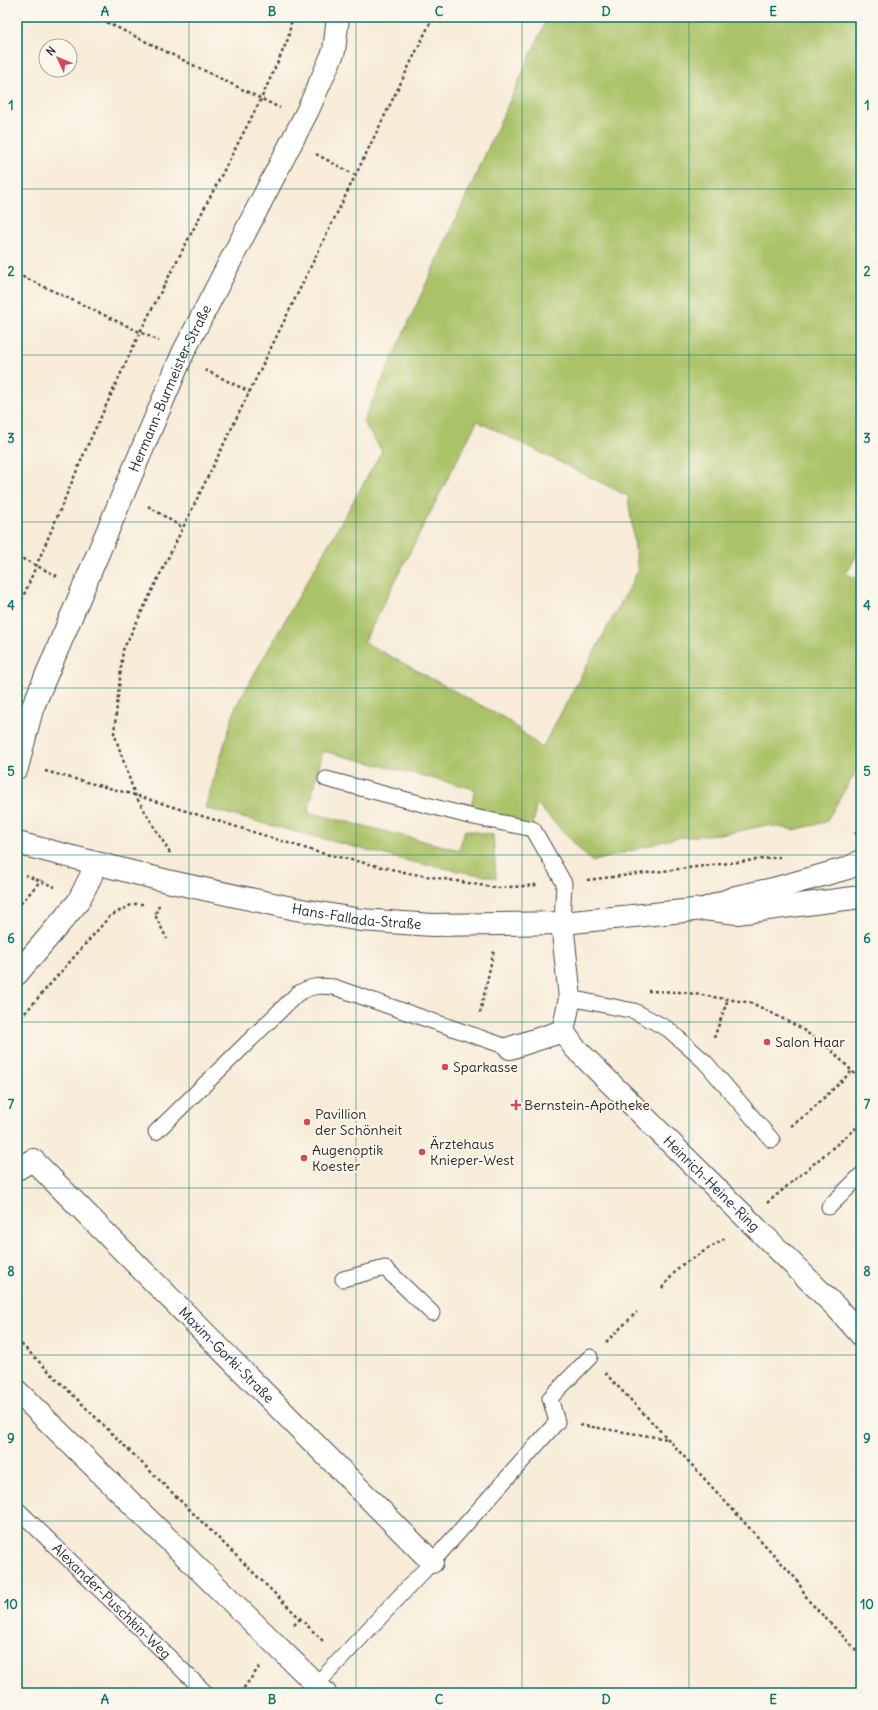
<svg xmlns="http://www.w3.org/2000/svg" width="878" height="1710" font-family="Delius,sans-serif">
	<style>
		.green { fill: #aac267; stroke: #6a7649; fill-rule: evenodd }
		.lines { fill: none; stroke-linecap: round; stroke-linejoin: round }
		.lane-casing { stroke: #4a4845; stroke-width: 17 }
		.street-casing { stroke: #4a4845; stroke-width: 24 }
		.path { stroke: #4a4845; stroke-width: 2.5; stroke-dasharray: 3 3; stroke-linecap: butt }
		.lane { stroke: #fff; stroke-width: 15 }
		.street { stroke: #fff; stroke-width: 22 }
		.grid { fill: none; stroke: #0f766e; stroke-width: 1; stroke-opacity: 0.55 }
		.poi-dot { fill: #d1495b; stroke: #fbf7ec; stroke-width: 1.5 }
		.labels { text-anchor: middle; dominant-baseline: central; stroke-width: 3.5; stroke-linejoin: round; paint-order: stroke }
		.street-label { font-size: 14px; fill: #2b2b2b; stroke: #fbf7ec }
		.poi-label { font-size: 14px; fill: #2b2b2b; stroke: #fbf7ec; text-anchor: start }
		.neatline { fill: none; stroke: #0f766e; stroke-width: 1.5 }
		.grid-label { font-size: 13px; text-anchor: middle; font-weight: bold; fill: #0f766e }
	</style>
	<rect width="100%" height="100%" fill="#fbf7ec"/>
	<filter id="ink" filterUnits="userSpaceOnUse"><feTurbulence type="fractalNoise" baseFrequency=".025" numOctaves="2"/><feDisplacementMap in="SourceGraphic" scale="8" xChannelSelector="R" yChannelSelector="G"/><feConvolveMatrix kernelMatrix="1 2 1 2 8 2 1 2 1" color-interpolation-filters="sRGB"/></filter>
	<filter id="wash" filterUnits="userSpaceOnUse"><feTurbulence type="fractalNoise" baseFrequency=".012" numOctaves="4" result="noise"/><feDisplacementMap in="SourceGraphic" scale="16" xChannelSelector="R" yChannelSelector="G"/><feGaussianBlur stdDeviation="0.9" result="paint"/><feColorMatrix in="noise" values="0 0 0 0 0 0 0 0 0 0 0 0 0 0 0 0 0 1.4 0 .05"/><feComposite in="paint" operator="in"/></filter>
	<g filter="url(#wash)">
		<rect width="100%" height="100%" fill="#f8ebd8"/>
		<path class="green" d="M548,17H861V548L846,574L861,580V763L826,822L794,830L767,825L729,833L675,838L592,862L536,803L533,829L469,816L475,789L323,751L308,812L459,850L465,830L493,835L496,878L412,862L205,808L236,706L382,451L363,422ZM477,421L628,496L638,571L542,748L506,719L364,642Z"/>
	</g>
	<g filter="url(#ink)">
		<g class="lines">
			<g class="lane-casing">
				<g id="lane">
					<polyline points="326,779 469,816 533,829 564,883 562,923"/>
					<polyline points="570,998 634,1011 668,1029 705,1062 772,1140"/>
					<path d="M156,1132L297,994C311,986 318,985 334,987L510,1048"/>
					<polyline points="829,1207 861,1175"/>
					<polyline points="343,1279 385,1268 432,1313"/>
					<path id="s1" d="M17,1509L206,1693"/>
					<polyline points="317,1684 432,1562 557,1422 550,1398 590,1357"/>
				</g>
			</g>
			<g class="street-casing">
				<g id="street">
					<path id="s2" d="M17,768L32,709L183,353L308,110L334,51L338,17"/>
					<path id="s3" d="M17,843L167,881L296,909L361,920L432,925L562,923L704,909L737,913L861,897"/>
					<polyline points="707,908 736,897 773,889 848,868 861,861"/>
					<polyline points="562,923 570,998 563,1031"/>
					<polyline points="17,974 78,902 91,876 93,863"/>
					<path id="s4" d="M510,1048L563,1031L574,1047L837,1308L861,1335"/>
					<path id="s5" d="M17,1169L33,1160L432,1562"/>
					<polyline points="17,1391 325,1693"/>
				</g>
			</g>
			<g class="path">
				<polyline points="96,17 280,108"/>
				<polyline points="316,154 355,175"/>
				<polyline points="17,274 159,341"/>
				<polyline points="205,370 250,392"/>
				<polyline points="148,506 183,528"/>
				<polyline points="17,556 59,577"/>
				<polyline points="17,611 86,449 140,332 261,99 288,39 292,17"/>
				<polyline points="45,771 135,795 317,852 408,873 497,888 538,885"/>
				<polyline points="855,834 861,830"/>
				<polyline points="170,853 135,795 114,733 123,650 433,17"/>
				<polyline points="25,875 55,887"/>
				<polyline points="587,880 780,857"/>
				<polyline points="159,905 155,915 167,939"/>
				<polyline points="17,908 41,880"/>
				<polyline points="648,991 682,992 752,1003 799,1027 830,1049 861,1080"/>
				<polyline points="480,1013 494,950"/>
				<polyline points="17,1022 110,916 133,904 143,904"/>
				<polyline points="714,1038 728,999"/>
				<polyline points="791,1126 807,1114 853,1070"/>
				<polyline points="767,1203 861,1124"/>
				<polyline points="662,1288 680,1266 727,1237"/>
				<polyline points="17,1340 325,1643"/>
				<polyline points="606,1342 637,1312"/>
				<polyline points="605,1373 668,1439 797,1580 808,1600 861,1655"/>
				<polyline points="580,1425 668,1439"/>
				<polyline points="294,1625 301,1618"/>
				<polyline points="240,1693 260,1666"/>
			</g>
			<use href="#lane" class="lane"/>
			<use href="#street" class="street"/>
		</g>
	</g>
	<path class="grid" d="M189,17V1693M356,17V1693M522,17V1693M689,17V1693M17,189H861M17,355H861M17,522H861M17,688H861M17,855H861M17,1022H861M17,1188H861M17,1355H861M17,1521H861"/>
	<g class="poi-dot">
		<circle cx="767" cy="1042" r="4"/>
		<circle cx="445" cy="1067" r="4"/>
		<path d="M514 1099h4v4h4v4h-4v4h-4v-4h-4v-4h4z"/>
		<circle cx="307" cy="1122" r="4"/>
		<circle cx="422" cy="1152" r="4"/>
		<circle cx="304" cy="1158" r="4"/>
	</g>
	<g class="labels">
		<g class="street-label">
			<text stroke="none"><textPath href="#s2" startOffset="410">Hermann-Burmeister-Straße</textPath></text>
			<text stroke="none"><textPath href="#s3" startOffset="348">Hans-Fallada-Straße</textPath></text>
			<text stroke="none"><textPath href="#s4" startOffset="269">Heinrich-Heine-Ring</textPath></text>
			<text stroke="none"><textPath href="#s5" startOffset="293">Maxim-Gorki-Straße</textPath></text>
			<text stroke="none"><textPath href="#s1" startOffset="132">Alexander-Puschkin-Weg</textPath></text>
		</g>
		<g class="poi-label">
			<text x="775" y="1042">Salon Haar</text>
			<text x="453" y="1067">Sparkasse</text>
			<text x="524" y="1105">Bernstein-Apotheke</text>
			<text x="315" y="1114">Pavillion<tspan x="315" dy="16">der Schönheit</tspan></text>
			<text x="430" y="1144">Ärztehaus<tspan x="430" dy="16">Knieper-West</tspan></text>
			<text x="312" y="1150">Augenoptik<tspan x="312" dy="16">Koester</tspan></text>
		</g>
	</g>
	<rect width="878" height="1710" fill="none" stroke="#fbf7ec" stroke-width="44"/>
	<g transform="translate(58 58) rotate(314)"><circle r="19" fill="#fbf7ec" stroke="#a8a59f"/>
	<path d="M0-3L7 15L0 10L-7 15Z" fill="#d1495b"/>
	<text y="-6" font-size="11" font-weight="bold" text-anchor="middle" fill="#2b2b2b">N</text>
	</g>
	<rect x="22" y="22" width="834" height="1666" class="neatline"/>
	<g class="grid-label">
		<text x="105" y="16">A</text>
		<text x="272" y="16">B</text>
		<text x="439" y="16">C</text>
		<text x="606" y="16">D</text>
		<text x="773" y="16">E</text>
		<text x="11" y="110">1</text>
		<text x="867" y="110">1</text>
		<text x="11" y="276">2</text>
		<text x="867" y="276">2</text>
		<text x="11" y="443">3</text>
		<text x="867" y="443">3</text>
		<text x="11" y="610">4</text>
		<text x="867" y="610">4</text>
		<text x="11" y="776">5</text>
		<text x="867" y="776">5</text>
		<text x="11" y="943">6</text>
		<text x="867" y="943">6</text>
		<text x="11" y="1109">7</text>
		<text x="867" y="1109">7</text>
		<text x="11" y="1276">8</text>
		<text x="867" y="1276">8</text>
		<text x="11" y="1443">9</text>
		<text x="867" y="1443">9</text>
		<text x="11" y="1609">10</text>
		<text x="867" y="1609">10</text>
		<text x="105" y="1704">A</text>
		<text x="272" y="1704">B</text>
		<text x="439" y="1704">C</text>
		<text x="606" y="1704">D</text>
		<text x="773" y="1704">E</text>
	</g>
</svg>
